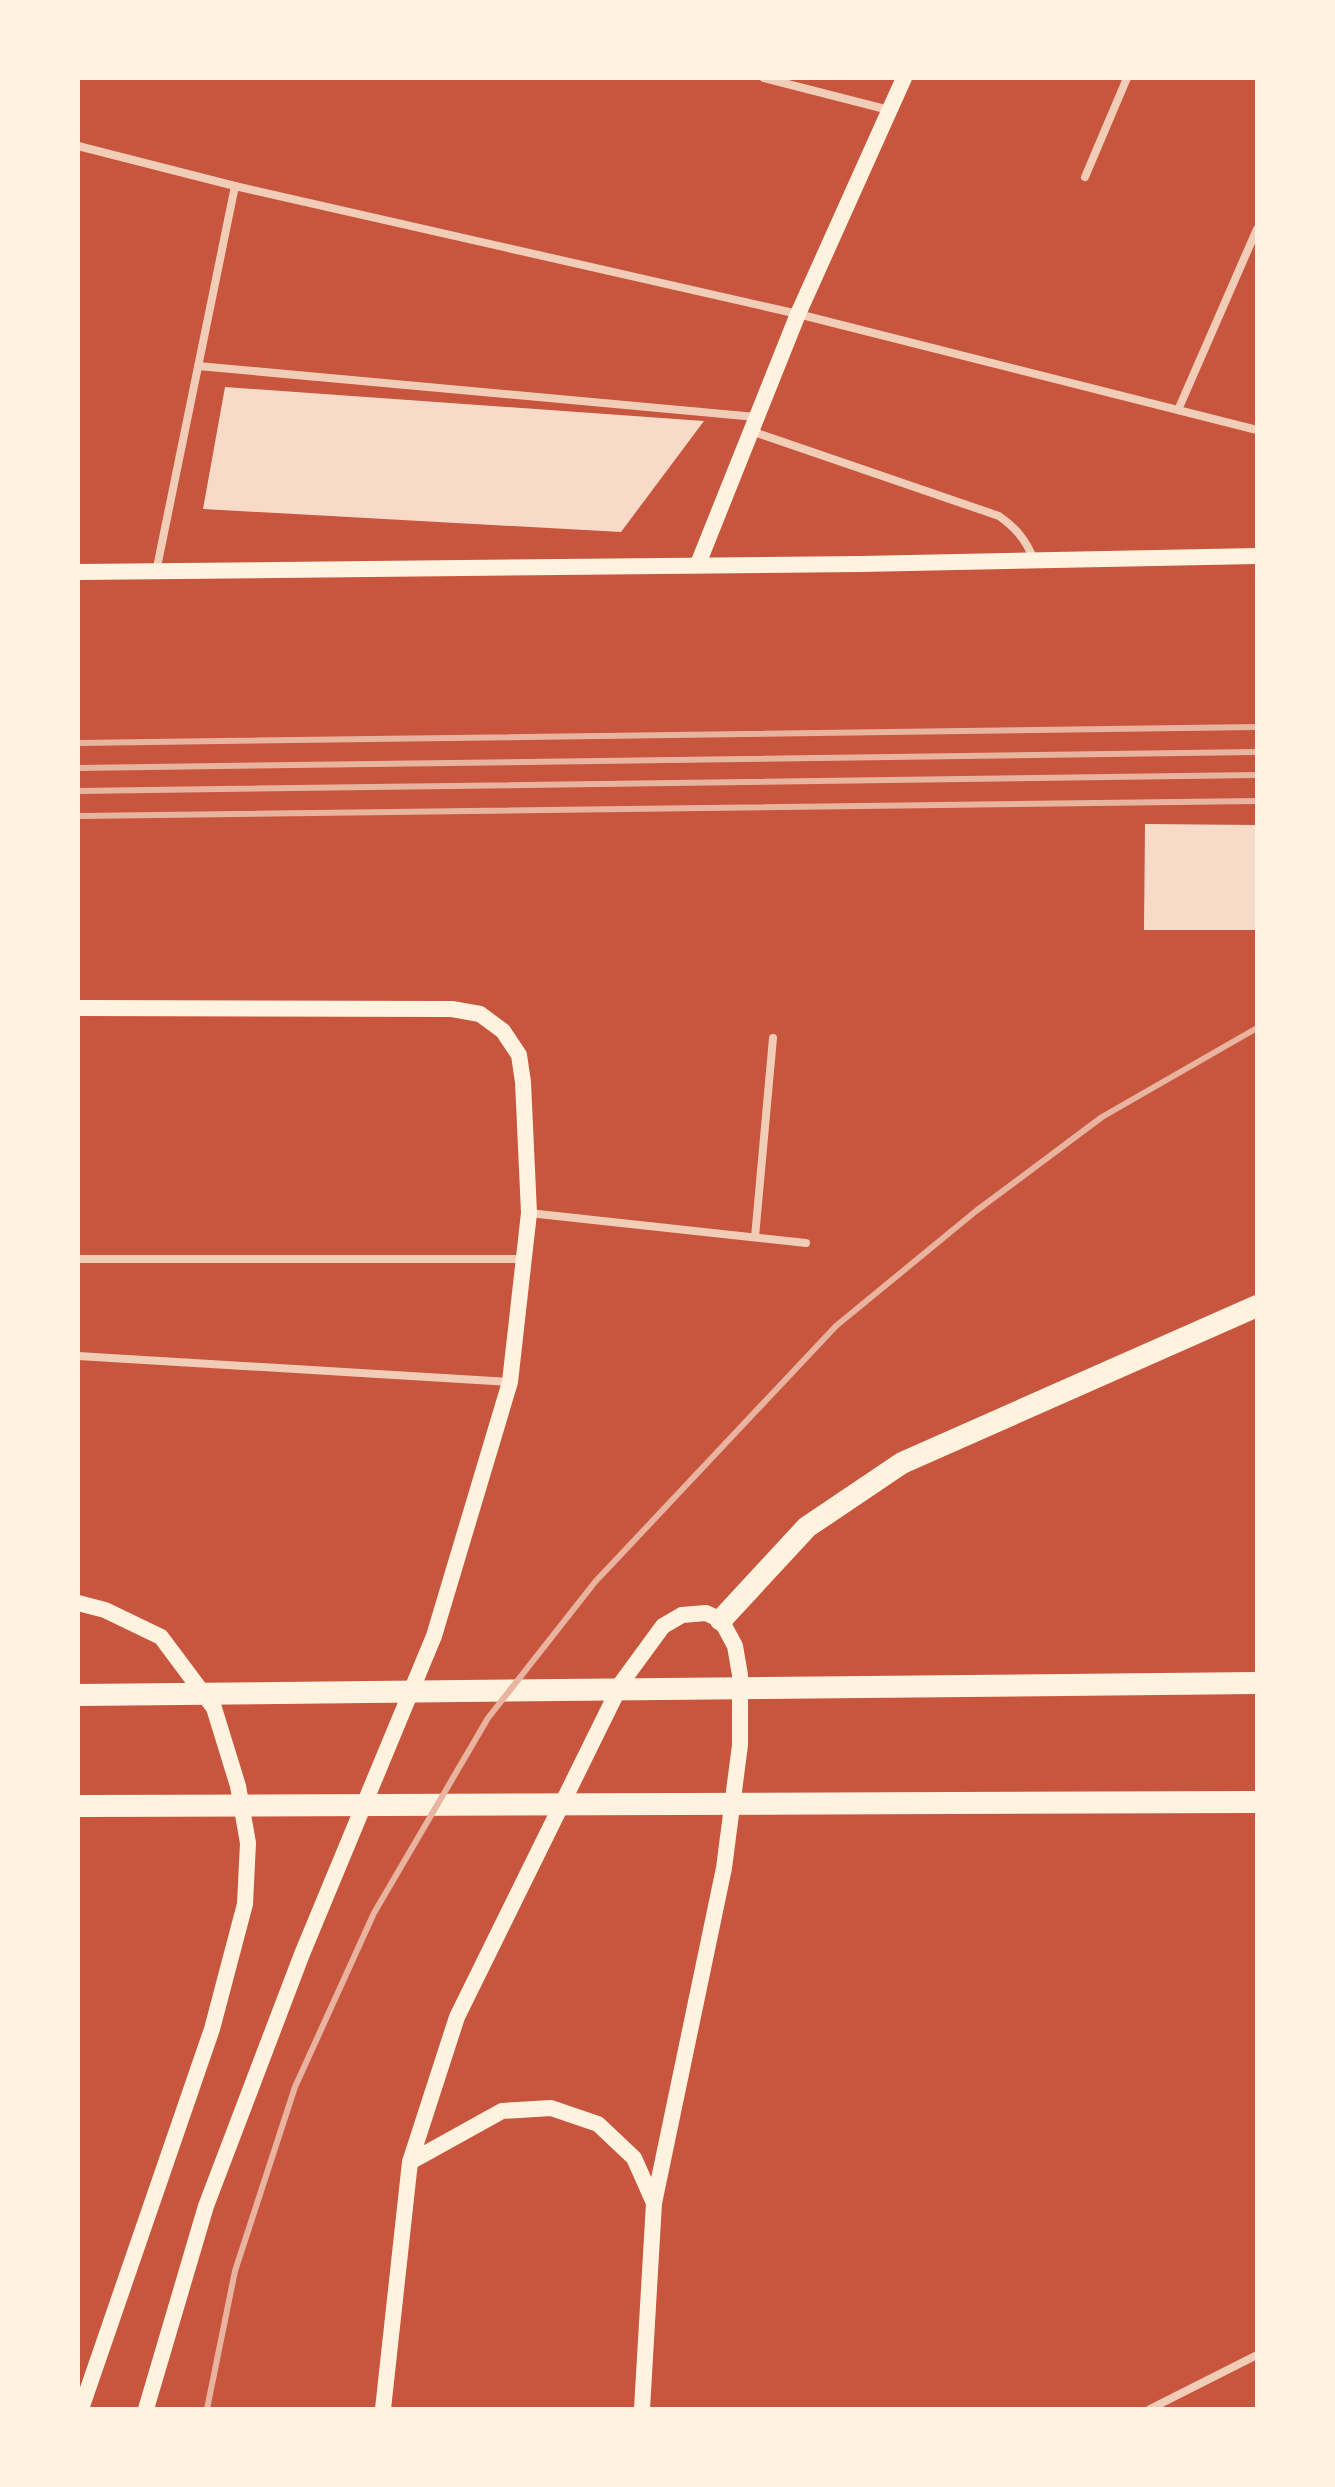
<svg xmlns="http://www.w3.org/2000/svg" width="1335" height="2487" font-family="'Work Sans',sans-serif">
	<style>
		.building { fill: #f7dbc8 }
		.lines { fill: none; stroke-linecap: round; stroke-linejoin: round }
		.minor { stroke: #f1ccb7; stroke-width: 8 }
		.secondary { stroke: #fff3e0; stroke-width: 16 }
		.trunk { stroke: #fff3e0; stroke-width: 22 }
		.rail { stroke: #e9b49f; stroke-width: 6 }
	</style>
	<rect width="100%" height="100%" fill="#c8553d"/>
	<g class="building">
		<polygon points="225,387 704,421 621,532 203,509"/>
		<polygon points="1145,824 1257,825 1257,930 1144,930"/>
	</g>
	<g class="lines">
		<g class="minor">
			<polyline points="764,78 889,110"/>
			<polyline points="78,146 235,186 798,314 1257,430"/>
			<polyline points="1085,177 1127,78"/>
			<polyline points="198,366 756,417"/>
			<polyline points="1178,410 1257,229"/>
			<path d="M751,431L999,516C1016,528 1026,540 1034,560"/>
			<polyline points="156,572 235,186"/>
			<polyline points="529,1213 806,1243"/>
			<polyline points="755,1237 773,1038"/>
			<polyline points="78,1259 523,1259"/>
			<polyline points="78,1356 510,1382"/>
			<polyline points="1150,2409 1257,2355"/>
		</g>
		<g class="secondary">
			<polyline points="698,564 798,314 904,78"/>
			<polyline points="78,572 860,564 1257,556"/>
			<polyline points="78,1008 452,1009 480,1014 503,1031 519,1055 523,1082 529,1213 510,1382 434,1636 302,1954 206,2206 146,2409"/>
			<polyline points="78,1603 105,1610 161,1637 214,1708 238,1786 248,1843 245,1904 212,2029 81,2409"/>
			<polyline points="410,2162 502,2111 551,2108 598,2124 634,2158 654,2203"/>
			<polyline points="383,2409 410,2162 457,2017 622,1682 663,1626 682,1615 706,1613 721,1620 735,1646 740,1675 740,1745 724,1868 654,2203 642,2409"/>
		</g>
		<g class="trunk">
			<polyline points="721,1620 807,1527 902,1463 1257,1306"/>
			<polyline points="78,1695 1257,1683"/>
			<polyline points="78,1806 1257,1802"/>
		</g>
		<g class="rail">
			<polyline points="78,743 1257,727"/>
			<polyline points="78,768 1257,752"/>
			<polyline points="78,791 1257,775"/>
			<polyline points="78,816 1257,801"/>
			<polyline points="207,2409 235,2271 295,2087 374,1913 488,1718 595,1582 836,1326 976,1211 1102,1117 1257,1028"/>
		</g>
	</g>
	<rect width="1335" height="2487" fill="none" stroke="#fff3e0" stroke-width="160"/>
</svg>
